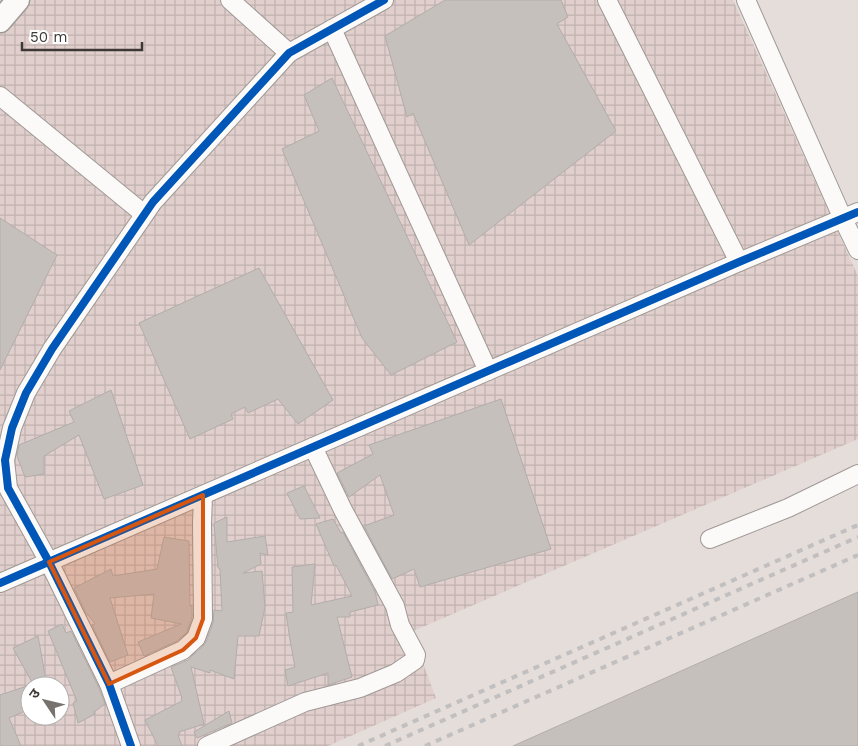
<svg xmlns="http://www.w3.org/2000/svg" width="858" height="746" font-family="'Work Sans','Noto Sans Devanagari',sans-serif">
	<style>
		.industrial { fill: url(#industrial-grid); fill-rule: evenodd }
		.building { fill: #c6c0bd; stroke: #b2adab }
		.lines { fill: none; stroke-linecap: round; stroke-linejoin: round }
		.minor-casing { stroke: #9f9996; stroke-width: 20 }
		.tertiary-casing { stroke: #9f9996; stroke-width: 25 }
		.minor { stroke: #fbfaf9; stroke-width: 18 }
		.tertiary { stroke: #fbfaf9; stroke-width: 22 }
		.rail { stroke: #c1bfbf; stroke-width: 4; stroke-dasharray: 6 6; stroke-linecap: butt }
		.cycleway-casing { stroke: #fff; stroke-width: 11 }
		.cycleway { stroke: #0057b8; stroke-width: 8 }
		.marked { fill: #d75610; fill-opacity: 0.2; stroke: #d75610; stroke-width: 4; stroke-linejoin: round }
	</style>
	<defs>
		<pattern id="industrial-grid" width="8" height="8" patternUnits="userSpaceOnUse" patternTransform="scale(1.25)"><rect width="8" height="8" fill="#e0cfcc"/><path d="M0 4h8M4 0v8" fill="none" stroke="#c1b2b0"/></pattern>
	</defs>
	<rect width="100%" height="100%" fill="#e5ddda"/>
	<path class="industrial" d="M0,0H733L858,276V439L411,632L436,698L328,746H0ZM30,686H60V716H30Z"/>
	<g class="building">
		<polygon points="445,0 561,0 568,17 557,24 616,131 469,245 413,113 407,117 385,36"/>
		<polygon points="332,78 457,342 391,375 362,338 282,149 319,131 304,95"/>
		<polygon points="0,218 57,255 0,370"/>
		<polygon points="259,268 333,400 298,424 278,399 248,413 245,407 231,414 233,419 190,439 139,323"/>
		<polygon points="111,390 143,485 104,499 79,435 44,456 44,474 25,477 17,456 19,445 74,422 69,411"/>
		<polygon points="501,399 551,549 420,587 414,569 392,579 364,526 394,515 380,475 349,497 337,473 373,454 369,445"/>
		<polygon points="304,486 320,518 300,519 287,493"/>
		<polygon points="227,517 227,542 265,536 268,555 260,553 261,564 243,573 262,571 265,607 259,636 238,636 234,679 210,670 210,673 191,667 204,724 179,732 180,734 178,735 182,746 158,746 145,720 182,701 181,699 182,698 171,667 188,660 203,646 206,642 213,623 214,610 222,611 220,569 218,568 214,523"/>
		<polygon points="333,519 341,533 343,532 375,592 378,605 350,612 350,617 337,617 352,677 328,685 328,673 288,686 285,670 295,667 290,640 286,613 293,612 292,567 315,564 311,605 352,596 336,565 334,566 316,524"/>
		<polygon points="164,537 189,541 190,606 192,606 192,617 187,632 177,641 144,656 138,642 181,624 151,618 154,594 110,598 128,655 110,662 92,625 95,624 85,611 74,588 111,569 113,576 157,569"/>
		<polygon points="858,592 858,746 513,746"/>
		<polygon points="62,624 66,633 71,631 99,688 105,704 94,712 95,714 78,723 73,703 77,701 48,631"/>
		<polygon points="38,636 47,686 34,686 13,648"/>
		<polygon points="30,685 30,709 9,718 21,746 0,746 0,695"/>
		<polygon points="229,711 232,723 197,738 194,732"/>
	</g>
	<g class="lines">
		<g class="minor-casing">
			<g id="minor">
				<polyline points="230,0 289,53"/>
				<polyline points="607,0 739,262"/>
				<polyline points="746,0 843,219 858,250"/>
				<polyline points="332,29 488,371"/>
				<polyline points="0,96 144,214"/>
				<polyline points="710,539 788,508 858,474"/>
				<polyline points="0,583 739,262 858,212"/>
				<polyline points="109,684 183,650 196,638 203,619 202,524 203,495"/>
				<polyline points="131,746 109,684 49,562 8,488 5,460 12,428 26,393 52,349 153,202 289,53 384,0"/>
				<polyline points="207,746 305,702 360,688 396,673 415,660 416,655 400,625 395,606 343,510 313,447"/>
			</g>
		</g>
		<g class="tertiary-casing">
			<polyline id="tertiary" points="0,21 18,0"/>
		</g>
		<use href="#minor" class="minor"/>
		<use href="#tertiary" class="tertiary"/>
		<g class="rail">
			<polyline points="358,746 858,525"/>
			<polyline points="385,746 858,537"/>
			<polyline points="425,746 858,555"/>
		</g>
		<g class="cycleway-casing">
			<g id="cycleway">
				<polyline points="0,583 739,262 858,212"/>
				<polyline points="131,746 109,684 49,562 8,488 5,460 12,428 26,393 52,349 153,202 289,53 384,0"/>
			</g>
		</g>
		<use href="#cycleway" class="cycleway"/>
	</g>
	<path class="marked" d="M203,495V619L196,638L183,650L109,684L49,562Z"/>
	<g transform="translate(45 701) rotate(305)"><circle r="24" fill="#ffffff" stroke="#b1afaf"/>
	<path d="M0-4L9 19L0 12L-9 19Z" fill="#78726f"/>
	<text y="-8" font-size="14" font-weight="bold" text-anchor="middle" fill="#3d3836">उ</text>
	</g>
	<path d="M22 42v8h120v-8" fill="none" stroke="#3d3836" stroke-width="2.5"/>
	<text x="30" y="42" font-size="15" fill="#3d3836" stroke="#ffffff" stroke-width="4" paint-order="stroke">50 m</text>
</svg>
